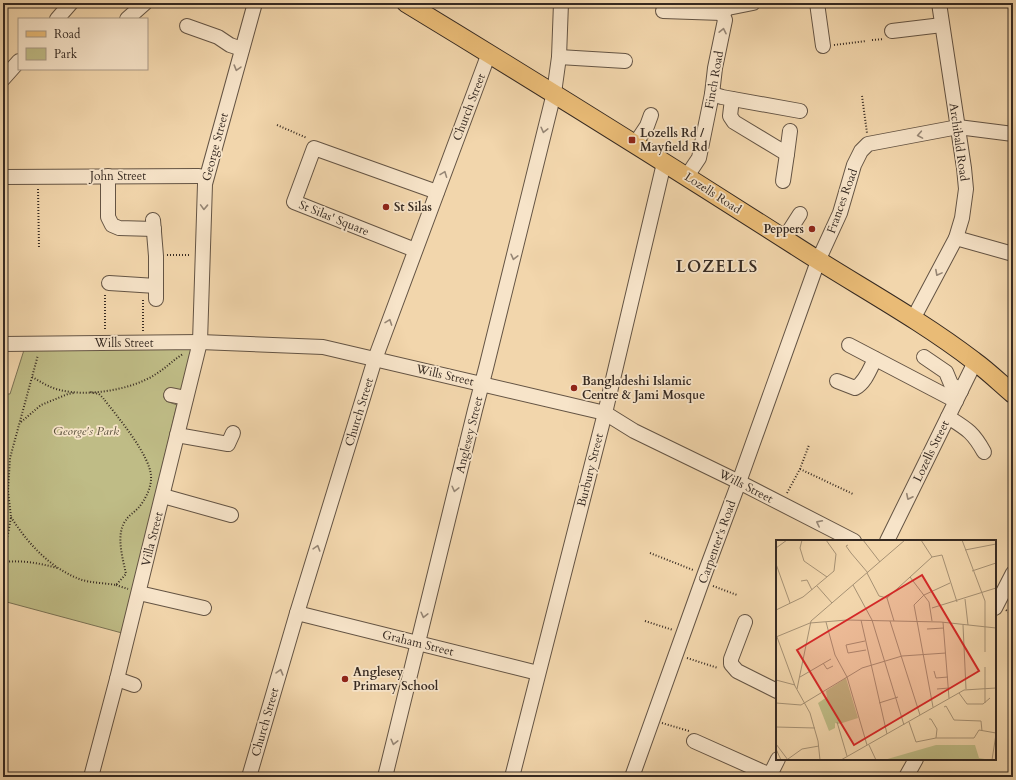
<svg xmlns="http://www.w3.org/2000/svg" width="1016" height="780" font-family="Cardo,serif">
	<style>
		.green { fill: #bfbc86; stroke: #7a7254 }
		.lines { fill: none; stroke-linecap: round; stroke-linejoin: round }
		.minor-casing { stroke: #645444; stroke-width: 16 }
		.major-casing { stroke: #352921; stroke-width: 20 }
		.path { stroke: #352921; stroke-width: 2; stroke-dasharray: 1 2; stroke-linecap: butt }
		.minor { stroke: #f7e4c9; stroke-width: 14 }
		.major { stroke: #e9bb76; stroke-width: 18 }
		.oneway { stroke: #968675 }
		.poi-dot { fill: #8f2418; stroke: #f7e4c9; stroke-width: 1.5 }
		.labels { text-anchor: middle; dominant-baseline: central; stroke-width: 3.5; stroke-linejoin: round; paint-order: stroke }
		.street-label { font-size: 12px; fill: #352921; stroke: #f7e4c9 }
		.poi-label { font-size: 12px; font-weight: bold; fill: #352921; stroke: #f7e4c9; text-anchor: start }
		.park-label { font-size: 12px; font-style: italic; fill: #584e3a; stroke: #f7e4c9 }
		.district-label { font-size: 16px; font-weight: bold; letter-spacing: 1px; fill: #352921; stroke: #f7e4c9 }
		.inset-road { fill: none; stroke: #a69174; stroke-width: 1 }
		.view { fill: #d62828; fill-opacity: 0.15; stroke: #d62828; stroke-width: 2 }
		.inset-edge { fill: none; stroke: #352921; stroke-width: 2 }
	</style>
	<rect width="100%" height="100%" fill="#f2d6ac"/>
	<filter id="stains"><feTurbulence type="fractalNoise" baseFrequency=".005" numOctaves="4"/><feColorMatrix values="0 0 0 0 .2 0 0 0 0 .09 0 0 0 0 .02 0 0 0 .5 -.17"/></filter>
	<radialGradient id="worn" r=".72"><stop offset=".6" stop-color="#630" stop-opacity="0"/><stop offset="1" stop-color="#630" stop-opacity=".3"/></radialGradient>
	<polygon class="green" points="192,346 181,391 169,390 166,401 177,405 122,633 3,601 3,394 10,394 24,350"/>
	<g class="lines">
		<g class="minor-casing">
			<g id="minor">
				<polyline points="817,3 823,46"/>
				<polyline points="663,11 722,13"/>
				<polyline points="722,13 728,8 753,3"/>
				<polyline points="57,19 71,3"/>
				<polyline points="127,19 145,3"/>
				<polyline points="187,26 218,37 230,45 242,49"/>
				<polyline points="892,31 942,25"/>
				<polyline points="559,57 625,61"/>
				<polyline points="3,79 19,61"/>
				<polyline points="712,94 722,97 800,111"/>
				<polyline points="732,99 730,116 734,122 787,154 790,131"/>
				<polyline points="635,144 647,126 651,115"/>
				<polyline points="108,176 108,217 112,225 119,228 154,229"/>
				<polyline points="687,176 699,158 712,94 715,68 725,20 722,13 709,3"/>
				<polyline points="3,177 199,176"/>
				<polyline points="783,181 787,154"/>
				<polyline points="153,220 156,256 156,299"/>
				<polyline points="956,238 1013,254"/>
				<polyline points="784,239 800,214"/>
				<polyline points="415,250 294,202 314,148 437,192"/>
				<polyline points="109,283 156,286"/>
				<polyline points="913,319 956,238 962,218 966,189 964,168 939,3"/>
				<polyline points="3,344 200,342 323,347 605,413 634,431 739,482 854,541"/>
				<polyline points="849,345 956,401"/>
				<polyline points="924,357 946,372 951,384 961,391"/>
				<path d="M837,381L855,388C865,383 870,369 875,359"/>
				<polyline points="171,395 186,398"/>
				<path d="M948,417C967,429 973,432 984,452"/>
				<polyline points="177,435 228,444 233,433"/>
				<polyline points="163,496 231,515"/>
				<polyline points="887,541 975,362"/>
				<polyline points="139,593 204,608"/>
				<polyline points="995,608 1013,573"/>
				<polyline points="297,613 538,673"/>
				<polyline points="745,622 731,659 731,664 737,671 777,691"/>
				<polyline points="117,679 134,685"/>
				<polyline points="694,741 770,775"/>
				<polyline points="91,777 117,679 200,342 205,184 255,3"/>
				<polyline points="249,777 297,613 375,359 489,53"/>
				<polyline points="385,777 475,410 486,368 554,93 559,57 561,3"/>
				<polyline points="512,777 605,413 664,163"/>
				<polyline points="632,777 705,573 739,482 818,261 840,213 854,165 861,151 868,144 958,127 1013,134"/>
				<polyline points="769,777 778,759"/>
				<polyline points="906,777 916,759"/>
			</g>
		</g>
		<g class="major-casing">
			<path id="major" d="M406,3C536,82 666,163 794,245C854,284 918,318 974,361C988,371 1000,383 1013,394"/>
		</g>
		<g class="path">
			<polyline points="872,40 884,39"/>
			<polyline points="834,45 866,41"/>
			<polyline points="862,96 867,133"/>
			<polyline points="277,125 307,138"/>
			<polyline points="38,189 39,248"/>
			<polyline points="167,255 191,255"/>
			<polyline points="105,295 105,331"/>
			<polyline points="143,331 143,300"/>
			<path d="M32,377C41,382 50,388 60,390C87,397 132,390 156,374C166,368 173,360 183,354"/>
			<polyline points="21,422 41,405 68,394 74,393"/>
			<polyline points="800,469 853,494"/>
			<polyline points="3,493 8,491"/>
			<polyline points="787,493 800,469 809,445"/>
			<path d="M11,517C28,544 51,569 82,580C92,583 105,583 116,585L126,574C123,559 115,534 126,520C129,515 135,512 139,507C145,500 151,488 151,479C153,458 116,415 103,398L99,394L90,392"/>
			<polyline points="3,551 8,534 11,517 8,491 10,458 38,355"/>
			<polyline points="650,553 693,570"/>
			<path d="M3,562C22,560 39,563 57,568"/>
			<polyline points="116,585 128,589"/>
			<polyline points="713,586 737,595"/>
			<polyline points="1006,610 1013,616"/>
			<polyline points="645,621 673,630"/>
			<polyline points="687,658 718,668"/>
			<polyline points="662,723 689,731"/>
		</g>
		<use href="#minor" class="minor"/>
		<use href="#major" class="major"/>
	</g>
	<defs><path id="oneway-chevron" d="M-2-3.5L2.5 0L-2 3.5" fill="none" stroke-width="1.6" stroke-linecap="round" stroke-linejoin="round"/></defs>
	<g class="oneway">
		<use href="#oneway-chevron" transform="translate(723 31) rotate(-78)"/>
		<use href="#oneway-chevron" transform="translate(237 68) rotate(106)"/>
		<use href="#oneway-chevron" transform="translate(544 130) rotate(104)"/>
		<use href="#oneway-chevron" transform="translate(920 135) rotate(170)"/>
		<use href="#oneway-chevron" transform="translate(444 174) rotate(-69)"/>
		<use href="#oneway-chevron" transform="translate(204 207) rotate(92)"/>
		<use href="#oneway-chevron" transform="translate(514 257) rotate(104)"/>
		<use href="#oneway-chevron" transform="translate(938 273) rotate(118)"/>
		<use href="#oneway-chevron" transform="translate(389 322) rotate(-70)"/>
		<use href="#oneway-chevron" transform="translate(455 489) rotate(104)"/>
		<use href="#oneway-chevron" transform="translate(909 497) rotate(116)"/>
		<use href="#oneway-chevron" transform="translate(819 523) rotate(-153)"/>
		<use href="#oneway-chevron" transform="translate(317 548) rotate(-73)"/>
		<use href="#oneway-chevron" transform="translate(424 615) rotate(104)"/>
		<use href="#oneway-chevron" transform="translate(280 672) rotate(-74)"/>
		<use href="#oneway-chevron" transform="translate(394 742) rotate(104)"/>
	</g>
	<g class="poi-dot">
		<rect x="628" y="136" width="8" height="8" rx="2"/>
		<circle cx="386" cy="207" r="4"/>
		<circle cx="812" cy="229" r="4"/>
		<circle cx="574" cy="388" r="4"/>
		<circle cx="345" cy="679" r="4"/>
	</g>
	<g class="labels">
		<g class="street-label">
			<text transform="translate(714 80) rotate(-80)">Finch Road</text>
			<text transform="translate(469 107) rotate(-69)">Church Street</text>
			<text transform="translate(959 142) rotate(82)">Archibald Road</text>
			<text transform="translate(215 147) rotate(-75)">George Street</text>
			<text x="118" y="176">John Street</text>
			<text transform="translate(713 193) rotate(33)">Lozells Road</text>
			<text transform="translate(842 201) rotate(-70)">Frances Road</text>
			<text transform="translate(334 218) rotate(22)">St Silas' Square</text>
			<text x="124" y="343">Wills Street</text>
			<text transform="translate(445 375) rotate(13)">Wills Street</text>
			<text transform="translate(359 412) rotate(-73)">Church Street</text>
			<text transform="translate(469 435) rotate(-76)">Anglesey Street</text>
			<text transform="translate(931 451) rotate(-64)">Lozells Street</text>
			<text transform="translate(590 470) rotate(-76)">Burbury Street</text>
			<text transform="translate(746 486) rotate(27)">Wills Street</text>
			<text transform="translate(152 539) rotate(-76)">Villa Street</text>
			<text transform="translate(717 542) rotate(-70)">Carpenter's Road</text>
			<text transform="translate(418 643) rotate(14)">Graham Street</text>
			<text transform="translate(265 722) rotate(-74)">Church Street</text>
		</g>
		<g class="poi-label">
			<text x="640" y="133">Lozells Rd /<tspan x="640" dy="14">Mayfield Rd</tspan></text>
			<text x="394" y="207">St Silas</text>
			<text x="804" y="229" text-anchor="end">Peppers</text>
			<text x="582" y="381">Bangladeshi Islamic<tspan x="582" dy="14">Centre &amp; Jami Mosque</tspan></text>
			<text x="353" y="672">Anglesey<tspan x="353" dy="14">Primary School</tspan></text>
		</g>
		<g class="park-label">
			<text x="86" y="431">George's Park</text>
		</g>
		<g class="district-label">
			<text x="717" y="267">LOZELLS</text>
		</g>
	</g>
	<g transform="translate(776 540)">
		<rect width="220" height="220" fill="#f2d6ac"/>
		<path d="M70,138L82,178L63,184L59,183V188L53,191L42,163L51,157L50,151ZM160,205H199L203,218L215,220H108Z" fill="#bfbc86"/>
		<path class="inset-road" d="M26,0L24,8L28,21L51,37M87,0L104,22M145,0L156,17M186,0L209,61V112M72,5L70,6L75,13L92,33M0,8L11,0M189,10L220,4M156,17L166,15L181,62M0,24L14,63M196,31L220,23M91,33L103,56L111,58M134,37L153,62L156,81M25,41L31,40L36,50M77,45L96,80L128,185M41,46L56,63M111,58L156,17M111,58L118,81M189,59L192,85M156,68L220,48M0,70L27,57L58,31L60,14L50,0M85,80L111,194M114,81L144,175M50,82L59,115L71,137L91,205M167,82L173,158M187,85L190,149M151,89L168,88M0,97L34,83L71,80L165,82L220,88M1,97L19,146L34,173L42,201L44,220M89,101L70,105L72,113L90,110M47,123L51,129L57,126M209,127V163M158,131L160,138L172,137M24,137L55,119M0,140L19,145M21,149L35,81L129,0M161,149L173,148M183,153L191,164H207L214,158M0,163L25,165L86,128L126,116L170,113M103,163L122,157M157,167L138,65L148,55L174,43M168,167L170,166L178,180L205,181L206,191M153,179H155L161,189L160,198M61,182L71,216M133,182L140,202L160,198H198L203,190L220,193M0,187L39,188M0,204L12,220M93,205L100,220M0,209L5,220M12,219L26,209L43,206M65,220L188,150L220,148M216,220L220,194"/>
		<path class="view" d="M146,35L203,131L78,205L21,110Z"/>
		<rect width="220" height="220" class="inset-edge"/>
	</g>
	<rect width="1016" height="780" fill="none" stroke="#f2d6ac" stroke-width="16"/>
	<rect x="4" y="4" width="1008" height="772" fill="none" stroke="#352921" stroke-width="2"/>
	<rect x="8" y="8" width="1000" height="764" fill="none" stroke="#352921"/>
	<rect x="18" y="18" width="130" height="52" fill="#f7e4c9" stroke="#a99986"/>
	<rect x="26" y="31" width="20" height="6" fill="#e9bb76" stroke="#a99986"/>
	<text x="54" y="38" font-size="12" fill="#352921">Road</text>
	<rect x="26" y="48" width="20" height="12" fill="#bfbc86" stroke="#a99986"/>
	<text x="54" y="58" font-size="12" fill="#352921">Park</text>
	<rect width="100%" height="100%" filter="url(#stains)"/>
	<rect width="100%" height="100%" fill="url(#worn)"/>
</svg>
